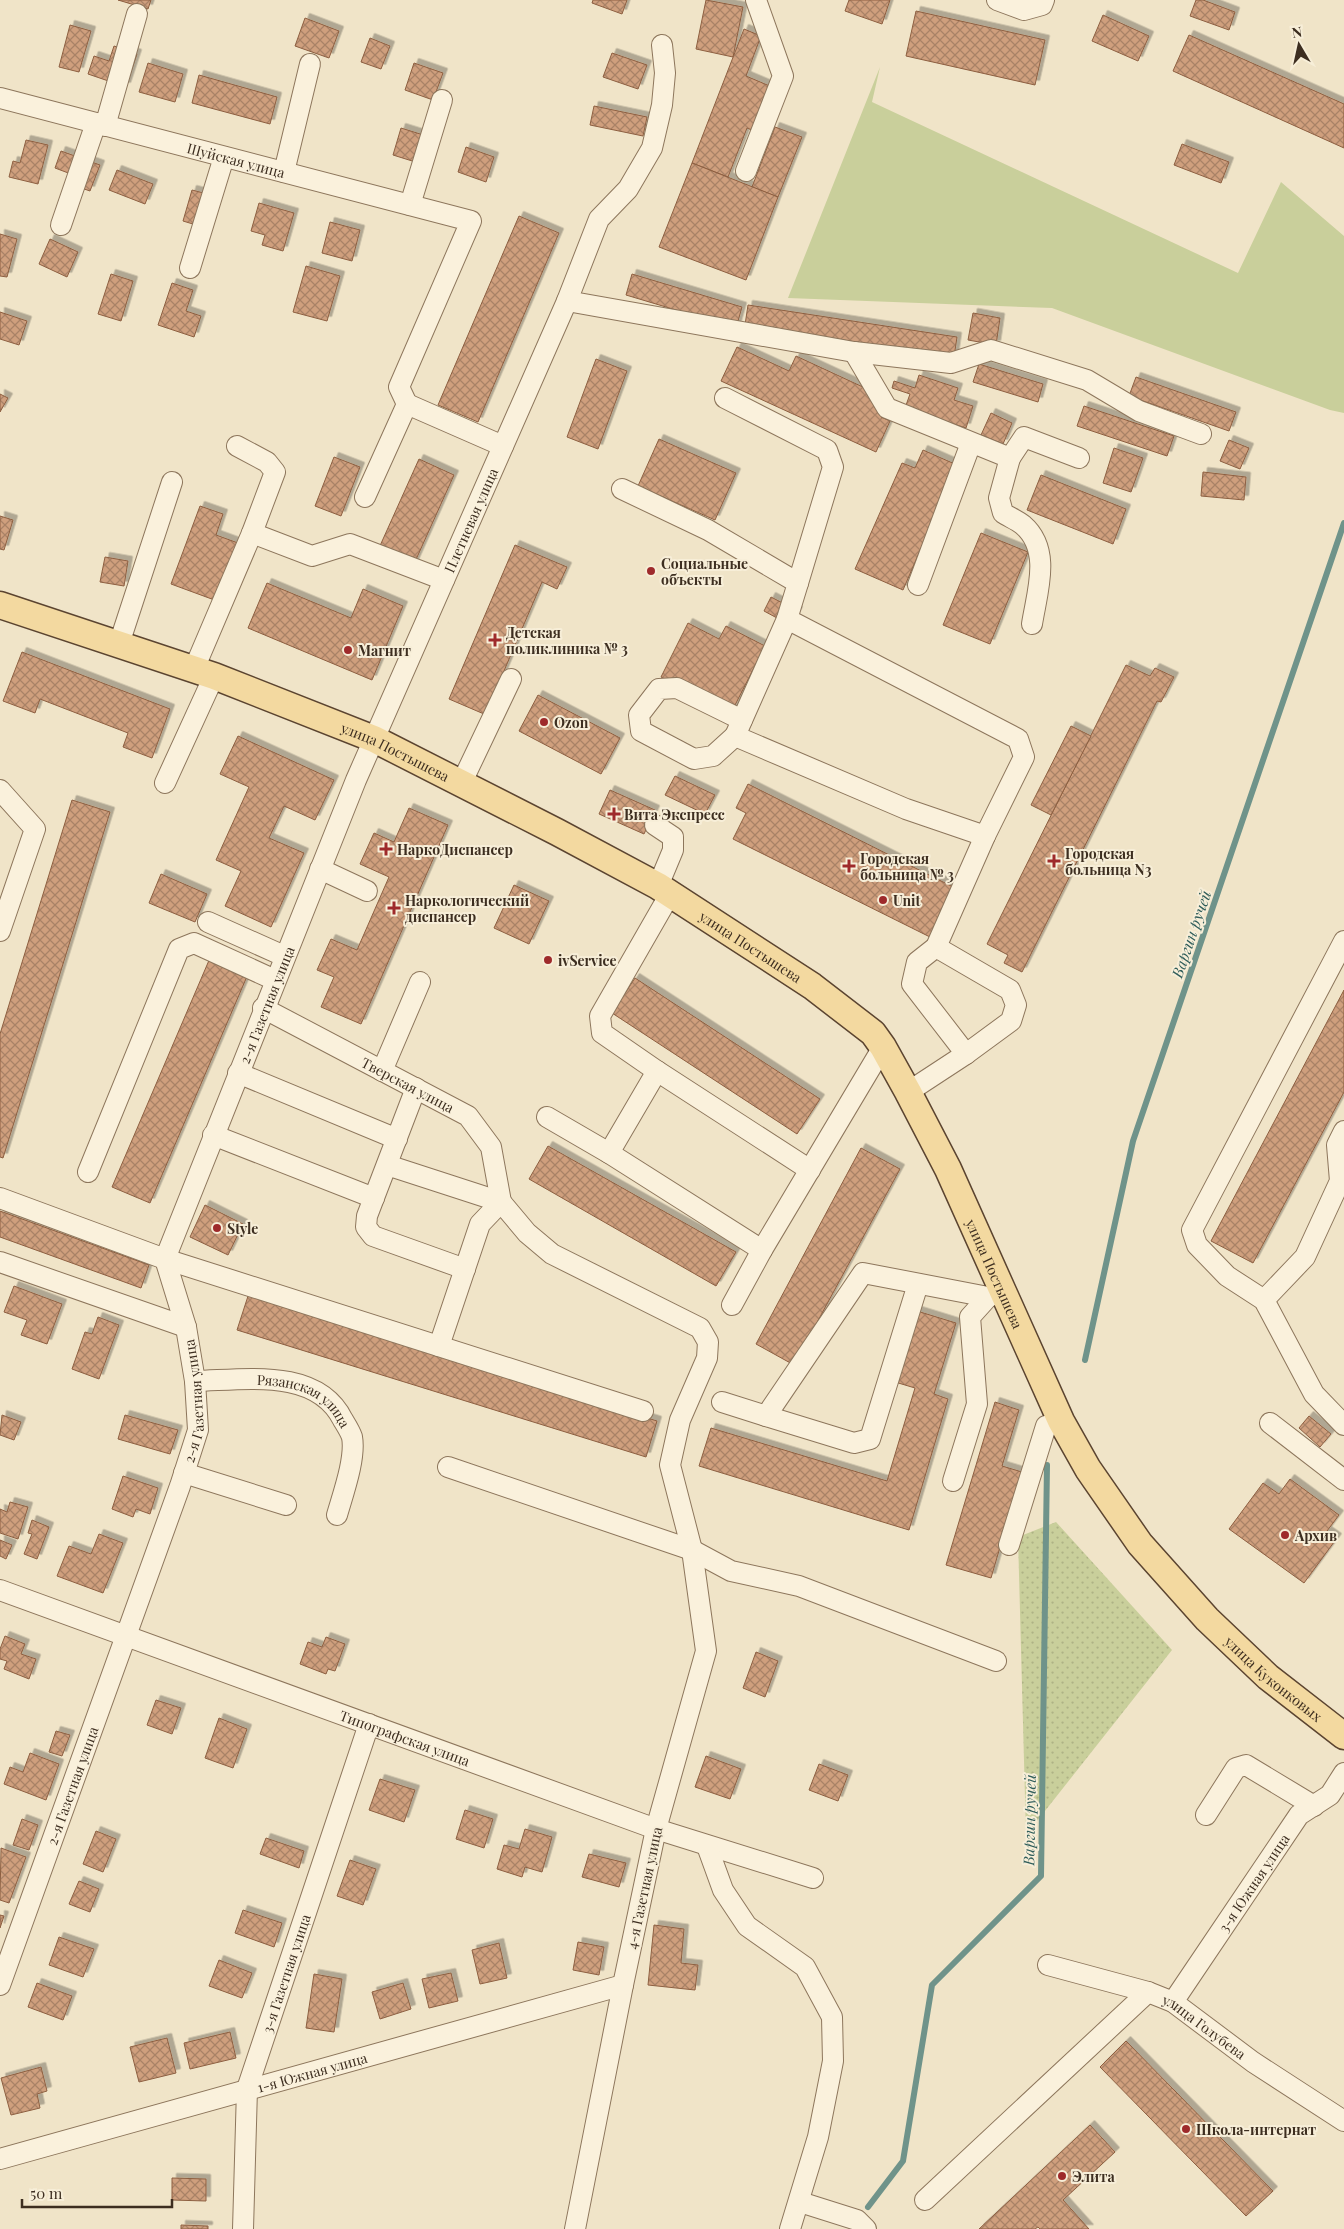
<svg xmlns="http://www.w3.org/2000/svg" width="1344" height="2229" font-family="'Playfair Display',serif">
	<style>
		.grass { fill: url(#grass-dots) }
		.garden { fill: #c9cf9b }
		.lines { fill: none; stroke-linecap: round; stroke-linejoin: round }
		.stream { stroke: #6f938a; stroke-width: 6 }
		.building { fill: url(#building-cross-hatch); stroke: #8d5f41; filter: url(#shadow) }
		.minor-casing { stroke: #8d765c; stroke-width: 22 }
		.major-casing { stroke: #5b4430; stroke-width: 29 }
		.minor { stroke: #faf1dc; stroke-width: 20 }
		.major { stroke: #f3d9a0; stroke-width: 26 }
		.poi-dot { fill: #9e2a2b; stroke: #f7eed8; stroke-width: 2 }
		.labels { text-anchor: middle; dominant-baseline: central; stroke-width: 4; stroke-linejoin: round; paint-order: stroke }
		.street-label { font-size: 14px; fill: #3d2e20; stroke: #f7eed8 }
		.poi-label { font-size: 14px; font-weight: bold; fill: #3d2e20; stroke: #f7eed8; text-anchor: start }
		.water-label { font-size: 15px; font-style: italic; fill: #2f5d5a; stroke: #f7eed8 }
	</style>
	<defs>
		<pattern id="grass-dots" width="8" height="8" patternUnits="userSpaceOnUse" patternTransform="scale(1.25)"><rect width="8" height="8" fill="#c9cf9b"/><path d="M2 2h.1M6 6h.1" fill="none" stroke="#aeb285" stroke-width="1.8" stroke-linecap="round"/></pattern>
		<pattern id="building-cross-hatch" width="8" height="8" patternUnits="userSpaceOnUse" patternTransform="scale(1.25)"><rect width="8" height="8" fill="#cf9f7d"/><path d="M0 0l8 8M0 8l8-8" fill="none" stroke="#a98266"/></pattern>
		<filter id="shadow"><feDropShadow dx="4.5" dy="-4.5" stdDeviation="0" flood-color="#0004"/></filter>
	</defs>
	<rect width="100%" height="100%" fill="#f0e4c8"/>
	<polygon class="grass" points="1056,1522 1172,1650 1026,1835 1018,1537"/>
	<polygon class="garden" points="880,67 872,102 1238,273 1281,182 1344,236 1344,413 1330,410 1052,308 788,298"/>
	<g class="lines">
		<g class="stream">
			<polyline points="1085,1360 1133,1141 1344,523"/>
			<polyline points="868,2207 903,2161 932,1985 1041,1876 1047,1465"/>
		</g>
	</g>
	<g class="building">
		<polygon points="118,0 151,0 148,9"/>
		<polygon points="593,0 627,0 622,14 592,3"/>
		<polygon points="706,0 743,7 733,57 696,49"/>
		<polygon points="849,0 890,0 882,24 845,11"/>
		<polygon points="1196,0 1203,0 1235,12 1229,30 1190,16"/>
		<polygon points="916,11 1045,40 1035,85 906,56"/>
		<polygon points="1103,15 1149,36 1138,61 1092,41"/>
		<polygon points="305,18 339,31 329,58 295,46"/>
		<polygon points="70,25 91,31 79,72 59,67"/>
		<polygon points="744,29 761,36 746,76 772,87 754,131 747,128 728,177 692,163"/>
		<polygon points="1189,35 1344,104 1344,148 1173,71"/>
		<polygon points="370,38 390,46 381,69 361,62"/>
		<polygon points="114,46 137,54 126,87 88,74 94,56 109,61"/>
		<polygon points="612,53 647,65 638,89 603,77"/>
		<polygon points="148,63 183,74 175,102 139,92"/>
		<polygon points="414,63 443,73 433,100 405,90"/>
		<polygon points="199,75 277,97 270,124 192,103"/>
		<polygon points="594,106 647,117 643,136 590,125"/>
		<polygon points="775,127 802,137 778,197 752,187"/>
		<polygon points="401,128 433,138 425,165 393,155"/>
		<polygon points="26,140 48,145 38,184 9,177 13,161 20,163"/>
		<polygon points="1182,144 1229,162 1221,183 1174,165"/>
		<polygon points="466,147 494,157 486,182 458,172"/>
		<polygon points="61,151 100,165 90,191 67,183 71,174 55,168"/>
		<polygon points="692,163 778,197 746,280 659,247"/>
		<polygon points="117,170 153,184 145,204 109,190"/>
		<polygon points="192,190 215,196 206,228 183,221"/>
		<polygon points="259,203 294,213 283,251 262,245 265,235 251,231"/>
		<polygon points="519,216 559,233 478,422 438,405"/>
		<polygon points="330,222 360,230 352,261 322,253"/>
		<polygon points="0,234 17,239 7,277 0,276"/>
		<polygon points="50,239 78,252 67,277 39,264"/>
		<polygon points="306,266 340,276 327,321 293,312"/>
		<polygon points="111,274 133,281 121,321 98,314"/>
		<polygon points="632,274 742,307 736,328 626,295"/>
		<polygon points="172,283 193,290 186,311 201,316 194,337 158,325"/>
		<polygon points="748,305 957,337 954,357 745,325"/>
		<polygon points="0,312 27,321 19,345 0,339"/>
		<polygon points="973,313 1000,318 996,345 968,340"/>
		<polygon points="737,347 789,371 796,356 878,394 886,406 881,417 890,421 876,452 721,381"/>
		<polygon points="596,359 627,371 598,449 567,437"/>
		<polygon points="979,364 1043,384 1038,402 973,382"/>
		<polygon points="919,375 958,388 954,400 973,406 966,428 905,408 910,394 892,388 894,381 915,388"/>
		<polygon points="1136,377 1236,412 1229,431 1129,396"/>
		<polygon points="0,394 8,398 0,412"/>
		<polygon points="1084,406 1174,436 1167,456 1077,426"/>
		<polygon points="991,413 1012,423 1003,444 981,435"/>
		<polygon points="659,439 736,473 715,520 638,486"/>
		<polygon points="1229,440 1249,448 1240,469 1220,461"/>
		<polygon points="1114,448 1143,458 1131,492 1103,483"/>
		<polygon points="923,450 957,465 903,590 855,569 902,463 915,468"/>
		<polygon points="334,457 360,467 341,516 315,506"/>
		<polygon points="419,459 454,475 414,564 379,548"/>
		<polygon points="1203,472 1246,477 1244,500 1201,496"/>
		<polygon points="1041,475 1126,509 1113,544 1027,510"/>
		<polygon points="200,506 223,514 216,535 249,547 228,605 171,584"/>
		<polygon points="0,516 13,520 4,550 0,549"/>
		<polygon points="981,533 1028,552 990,644 943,625"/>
		<polygon points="515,545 567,567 557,589 542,582 495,692 498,720 449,699"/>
		<polygon points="105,557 128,561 124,586 100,582"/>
		<polygon points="267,583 351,618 363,589 403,606 372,680 248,628"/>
		<polygon points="771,597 798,611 790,625 764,611"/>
		<polygon points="688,623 719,639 726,626 765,646 731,713 661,677"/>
		<polygon points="22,652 170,709 152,758 123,747 128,733 40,699 35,713 3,701"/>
		<polygon points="1126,665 1150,676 1155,668 1174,677 1161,702 1157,701 1022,972 1004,963 1008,955 987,944"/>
		<polygon points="538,695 620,738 601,774 519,731"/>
		<polygon points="1071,726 1091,736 1051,815 1031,805"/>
		<polygon points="238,736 334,780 315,820 284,806 269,838 304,853 271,927 225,906 241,871 216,860 249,787 220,774"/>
		<polygon points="675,776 715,795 705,814 665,795"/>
		<polygon points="748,784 965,893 932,938 733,839 746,813 736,808"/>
		<polygon points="610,790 655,810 644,834 599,814"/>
		<polygon points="72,800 110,812 3,1158 0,1157 0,1034"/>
		<polygon points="409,808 448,825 361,1024 321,1007 334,977 317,970 331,939 357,950 389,877 360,864 374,833 394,842"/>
		<polygon points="161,874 207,894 195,922 149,903"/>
		<polygon points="514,885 549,901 529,944 494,928"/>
		<polygon points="210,958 248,974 150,1203 112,1187"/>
		<polygon points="635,978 820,1099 797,1134 612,1013"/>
		<polygon points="1344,990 1344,1092 1253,1263 1211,1241"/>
		<polygon points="548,1146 736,1252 716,1286 529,1179"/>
		<polygon points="861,1148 900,1169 794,1365 756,1344"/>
		<polygon points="205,1205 243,1224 228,1255 190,1237"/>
		<polygon points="0,1211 149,1265 141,1288 0,1237"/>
		<polygon points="14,1286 62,1304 47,1344 21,1335 27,1320 4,1312"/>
		<polygon points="249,1293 657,1421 646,1457 237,1330"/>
		<polygon points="917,1311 956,1323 934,1394 948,1399 909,1530 699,1466 711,1428 887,1481 915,1388 895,1382"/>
		<polygon points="98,1317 119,1325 99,1379 72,1369 85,1332 92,1334"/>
		<polygon points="995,1402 1019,1410 1002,1466 1022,1472 991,1578 946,1565"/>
		<polygon points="2,1415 21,1422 14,1440 0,1435"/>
		<polygon points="125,1415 178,1430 170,1454 118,1439"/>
		<polygon points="1309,1416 1331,1434 1320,1447 1299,1428"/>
		<polygon points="123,1476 158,1488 150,1514 136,1509 133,1517 112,1509"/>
		<polygon points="1290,1479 1339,1515 1327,1531 1337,1538 1304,1583 1229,1529 1263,1483 1279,1494"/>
		<polygon points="10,1502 28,1507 18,1539 0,1533 0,1509 7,1512"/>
		<polygon points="32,1520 49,1527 37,1559 24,1554 32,1534 28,1533"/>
		<polygon points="99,1534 123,1543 103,1593 57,1576 69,1546 91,1554"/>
		<polygon points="0,1540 12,1545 6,1559 0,1556"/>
		<polygon points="5,1636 25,1644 21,1654 36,1659 29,1679 4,1669 7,1661 0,1659 0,1649"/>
		<polygon points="326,1637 345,1644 335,1671 328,1669 326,1674 300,1664 308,1642 322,1647"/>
		<polygon points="756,1652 778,1661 765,1697 743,1688"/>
		<polygon points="156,1700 181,1708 172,1734 147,1725"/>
		<polygon points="219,1718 247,1729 233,1768 205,1758"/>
		<polygon points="56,1731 70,1735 62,1756 49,1752"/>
		<polygon points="30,1753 59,1764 46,1800 4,1784 10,1767 23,1772"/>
		<polygon points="706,1756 741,1769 730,1799 695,1787"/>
		<polygon points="819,1764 848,1775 838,1801 809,1790"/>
		<polygon points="380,1779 415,1790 404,1822 369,1810"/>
		<polygon points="465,1810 493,1819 484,1848 456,1839"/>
		<polygon points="22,1819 38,1825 29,1850 13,1845"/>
		<polygon points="525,1829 552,1837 542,1872 525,1867 522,1877 497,1869 504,1845 519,1849"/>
		<polygon points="96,1831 116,1839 103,1872 83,1864"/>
		<polygon points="266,1838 304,1851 299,1868 260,1854"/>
		<polygon points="1,1848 26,1857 9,1903 0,1900"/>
		<polygon points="589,1854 626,1863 619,1887 582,1877"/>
		<polygon points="350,1860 376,1869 363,1905 337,1896"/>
		<polygon points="79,1881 99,1889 90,1912 69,1904"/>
		<polygon points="243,1910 282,1923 274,1947 235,1933"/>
		<polygon points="0,1915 4,1916 0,1928"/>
		<polygon points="654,1925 684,1929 681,1963 698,1965 695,1990 648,1985"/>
		<polygon points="59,1937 94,1949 83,1977 49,1965"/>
		<polygon points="578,1942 604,1947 599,1975 573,1970"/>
		<polygon points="499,1943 507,1978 480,1984 472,1950"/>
		<polygon points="219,1960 252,1973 242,1998 209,1986"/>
		<polygon points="451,1973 458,2001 429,2008 422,1979"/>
		<polygon points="314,1974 342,1979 334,2032 306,2028"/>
		<polygon points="37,1983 72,1996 63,2020 28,2007"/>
		<polygon points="403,1983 411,2009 380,2019 372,1992"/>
		<polygon points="230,2032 236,2058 190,2069 184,2043"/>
		<polygon points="167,2038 176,2073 139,2082 130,2047"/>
		<polygon points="1126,2041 1273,2191 1246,2216 1100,2067"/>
		<polygon points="41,2067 47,2091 37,2094 40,2108 11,2115 1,2078"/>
		<polygon points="1090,2125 1115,2152 1063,2200 1089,2229 1040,2229 1038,2227 1035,2229 979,2229"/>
		<polygon points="172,2178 206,2179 206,2201 172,2200"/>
		<polygon points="181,2225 208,2226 208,2229 181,2229"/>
	</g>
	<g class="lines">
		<g class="minor-casing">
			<g id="minor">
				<polyline points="997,0 1024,10 1042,5 1044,0"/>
				<path id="s1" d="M0,98L471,221L399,387L407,404L365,497"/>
				<polyline points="105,126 137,14"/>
				<polyline points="746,171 783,76 756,0"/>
				<polyline points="284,172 310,64"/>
				<polyline points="410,205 442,100"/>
				<polyline points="61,225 96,123"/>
				<polyline points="190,268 224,157"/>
				<polyline points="567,301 854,352 951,363 991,350 1087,380 1139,411 1201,434"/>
				<polyline points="854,352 887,408 1010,458 1024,437 1079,458"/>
				<polyline points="725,398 827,450 833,467 798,583"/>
				<polyline points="407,404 503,446"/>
				<path d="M1010,458L999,498L1003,513C1009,517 1017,520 1023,525C1052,550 1037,592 1032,624"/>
				<polyline points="622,489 708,530 798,583 787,619 1018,739 1024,757 985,836 936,947 917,962 912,984 966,1054"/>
				<polyline points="252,533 312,556 350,544 444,580"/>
				<polyline points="918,585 971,443"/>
				<polyline points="787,619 735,736 906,809 985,836"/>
				<polyline points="119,644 172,482"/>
				<polyline points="194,669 252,533 275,472 267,462 237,446"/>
				<polyline points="735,736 713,756 694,759 641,731 639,715 659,689 677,688 742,720"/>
				<polyline points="165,783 214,676"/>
				<polyline points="461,784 511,679"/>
				<polyline points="0,790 35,829 0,931"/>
				<polyline points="655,825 673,837 673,850 658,886"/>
				<polyline points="320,869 367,891"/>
				<polyline points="670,894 600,1016 602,1033 657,1071 810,1170"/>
				<polyline points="208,922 284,956"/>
				<polyline points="1344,941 1192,1230 1197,1245 1227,1276 1264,1300 1314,1394 1344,1425"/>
				<path id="s2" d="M263,1008L468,1116L491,1147L501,1202"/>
				<polyline points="382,1071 420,982"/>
				<polyline points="238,1073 397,1139"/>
				<polyline points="416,1088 367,1216 366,1227 373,1236 465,1269"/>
				<polyline points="908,1092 966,1054 1011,1021 1016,1005 1010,990 936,947"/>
				<polyline points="547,1117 609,1153 762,1250"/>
				<polyline points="213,1135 374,1198"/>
				<polyline points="609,1153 657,1071"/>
				<polyline points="387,1165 501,1202 527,1233 552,1254 700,1328 708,1342 707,1358 680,1420 670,1465 692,1550 706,1651 656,1829 623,1985 575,2229"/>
				<polyline points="88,1172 179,949 194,943 275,980"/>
				<polyline points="0,1198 165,1259 643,1411"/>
				<polyline points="0,1262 186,1327"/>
				<polyline points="1264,1300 1305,1257 1340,1181 1337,1145 1344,1131"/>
				<polyline points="732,1305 762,1250 883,1047"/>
				<polyline points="439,1346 480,1224 501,1202"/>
				<path id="s3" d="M195,1381C244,1380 317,1367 343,1420C346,1425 350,1431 352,1437C356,1458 343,1494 337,1515"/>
				<polyline points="722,1402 766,1416 863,1273 988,1297 1003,1291"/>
				<polyline points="766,1416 854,1443 870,1439 918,1284"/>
				<polyline points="1270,1423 1344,1480"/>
				<polyline points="448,1467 692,1550 731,1571 799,1586 996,1661"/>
				<polyline points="184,1473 286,1505"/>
				<polyline points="953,1481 977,1404 970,1317 988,1297"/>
				<polyline points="1009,1545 1046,1426 1061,1421"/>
				<path id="s4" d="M0,1590L656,1829L813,1878"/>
				<polyline points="1206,1815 1236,1768 1246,1765 1314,1806"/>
				<polyline points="707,1846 723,1890 747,1926 805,1967 832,2017 833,2061 818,2137 790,2229"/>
				<path id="s5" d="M1048,1965L1148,1992L1173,2002L1253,2062L1344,2121"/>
				<path id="s6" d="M0,1985L180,1486L198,1430L195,1381L186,1327L165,1259L356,780L567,301L599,219L628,189L652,148L662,105L665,73L662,45"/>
				<path id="s7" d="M1173,2002L1299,1815L1330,1795L1344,1773"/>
				<path id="s8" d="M0,2159L623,1985"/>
				<polyline points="925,2200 1148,1992"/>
				<polyline points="800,2202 857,2220 866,2229"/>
				<path id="s9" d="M243,2229L247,2089L369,1724"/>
			</g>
		</g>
		<g class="major-casing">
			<g id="major">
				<path id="s10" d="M0,605L214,676L374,739L557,832L658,886L812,986L873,1033L883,1047L908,1092L948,1169L1061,1421L1088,1469L1140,1544L1207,1619L1268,1677L1344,1736"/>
			</g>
		</g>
		<use href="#minor" class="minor"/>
		<use href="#major" class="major"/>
	</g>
	<g class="poi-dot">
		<circle cx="651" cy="571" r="5"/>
		<path d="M492.5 632.5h5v5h5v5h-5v5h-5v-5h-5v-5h5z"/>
		<circle cx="348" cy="650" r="5"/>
		<circle cx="544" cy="722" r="5"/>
		<path d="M611.5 806.5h5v5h5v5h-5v5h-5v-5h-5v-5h5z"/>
		<path d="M383.5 841.5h5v5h5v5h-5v5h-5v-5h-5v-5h5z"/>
		<path d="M1051.5 853.5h5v5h5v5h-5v5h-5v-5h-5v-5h5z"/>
		<path d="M846.5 858.5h5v5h5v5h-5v5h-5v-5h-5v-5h5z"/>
		<circle cx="883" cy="900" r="5"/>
		<path d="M391.5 900.5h5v5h5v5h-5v5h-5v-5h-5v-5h5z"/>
		<circle cx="548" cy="960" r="5"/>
		<circle cx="217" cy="1228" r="5"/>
		<circle cx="1285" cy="1535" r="5"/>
		<circle cx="1186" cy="2129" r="5"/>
		<circle cx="1062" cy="2176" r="5"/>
	</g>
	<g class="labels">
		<g class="street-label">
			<text stroke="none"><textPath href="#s1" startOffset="244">Шуйская улица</textPath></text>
			<text stroke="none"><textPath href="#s6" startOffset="1564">Плетневая улица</textPath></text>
			<text stroke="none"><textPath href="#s10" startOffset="422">улица Постышева</textPath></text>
			<text stroke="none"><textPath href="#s10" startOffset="828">улица Постышева</textPath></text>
			<text stroke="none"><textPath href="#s6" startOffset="1038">2-я Газетная улица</textPath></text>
			<text stroke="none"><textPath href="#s2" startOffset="164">Тверская улица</textPath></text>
			<text stroke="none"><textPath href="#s10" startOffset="1248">улица Постышева</textPath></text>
			<text stroke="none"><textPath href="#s6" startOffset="618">2-я Газетная улица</textPath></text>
			<text stroke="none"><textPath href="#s3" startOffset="116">Рязанская улица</textPath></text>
			<text stroke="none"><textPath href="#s10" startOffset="1746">улица Куконковых</textPath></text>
			<text stroke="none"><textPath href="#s4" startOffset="431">Типографская улица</textPath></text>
			<text stroke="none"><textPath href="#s6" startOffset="212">2-я Газетная улица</textPath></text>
			<text stroke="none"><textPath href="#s7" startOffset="144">3-я Южная улица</textPath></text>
			<text transform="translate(644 1888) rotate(-78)">4-я Газетная улица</text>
			<text stroke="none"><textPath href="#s9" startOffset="262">3-я Газетная улица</textPath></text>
			<text stroke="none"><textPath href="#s5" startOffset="170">улица Голубева</textPath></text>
			<text stroke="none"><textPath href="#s8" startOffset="324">1-я Южная улица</textPath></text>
		</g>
		<g class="poi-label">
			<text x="661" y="563">Социальные<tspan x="661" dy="16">объекты</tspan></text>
			<text x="506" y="632">Детская<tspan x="506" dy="16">поликлиника № 3</tspan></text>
			<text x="358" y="650">Магнит</text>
			<text x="554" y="722">Ozon</text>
			<text x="624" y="814">Вита Экспресс</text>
			<text x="397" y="849">НаркоДиспансер</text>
			<text x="1065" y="853">Городская<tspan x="1065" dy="16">больница N3</tspan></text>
			<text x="860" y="858">Городская<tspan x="860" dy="16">больница № 3</tspan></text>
			<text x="405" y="900">Наркологический<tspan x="405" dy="16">диспансер</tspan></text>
			<text x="893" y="900">Unit</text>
			<text x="558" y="960">ivService</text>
			<text x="227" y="1228">Style</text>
			<text x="1295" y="1535">Архив</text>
			<text x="1196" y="2129">Школа-интернат</text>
			<text x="1072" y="2176">Элита</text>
		</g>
		<g class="water-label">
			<text transform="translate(1191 934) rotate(-71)">Варгин ручей</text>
			<text transform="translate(1029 1820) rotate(-89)">Варгин ручей</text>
		</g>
	</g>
	<g transform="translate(1299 45) rotate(351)" stroke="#f7eed8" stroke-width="4" paint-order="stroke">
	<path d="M0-4L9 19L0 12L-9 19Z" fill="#3d2e20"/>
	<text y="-8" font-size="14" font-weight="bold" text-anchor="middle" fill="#3d2e20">N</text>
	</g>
	<path d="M22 2199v8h150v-8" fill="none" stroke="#3d2e20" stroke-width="2.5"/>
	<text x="30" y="2199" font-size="15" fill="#3d2e20" stroke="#f7eed8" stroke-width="4" paint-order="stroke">50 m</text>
</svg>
